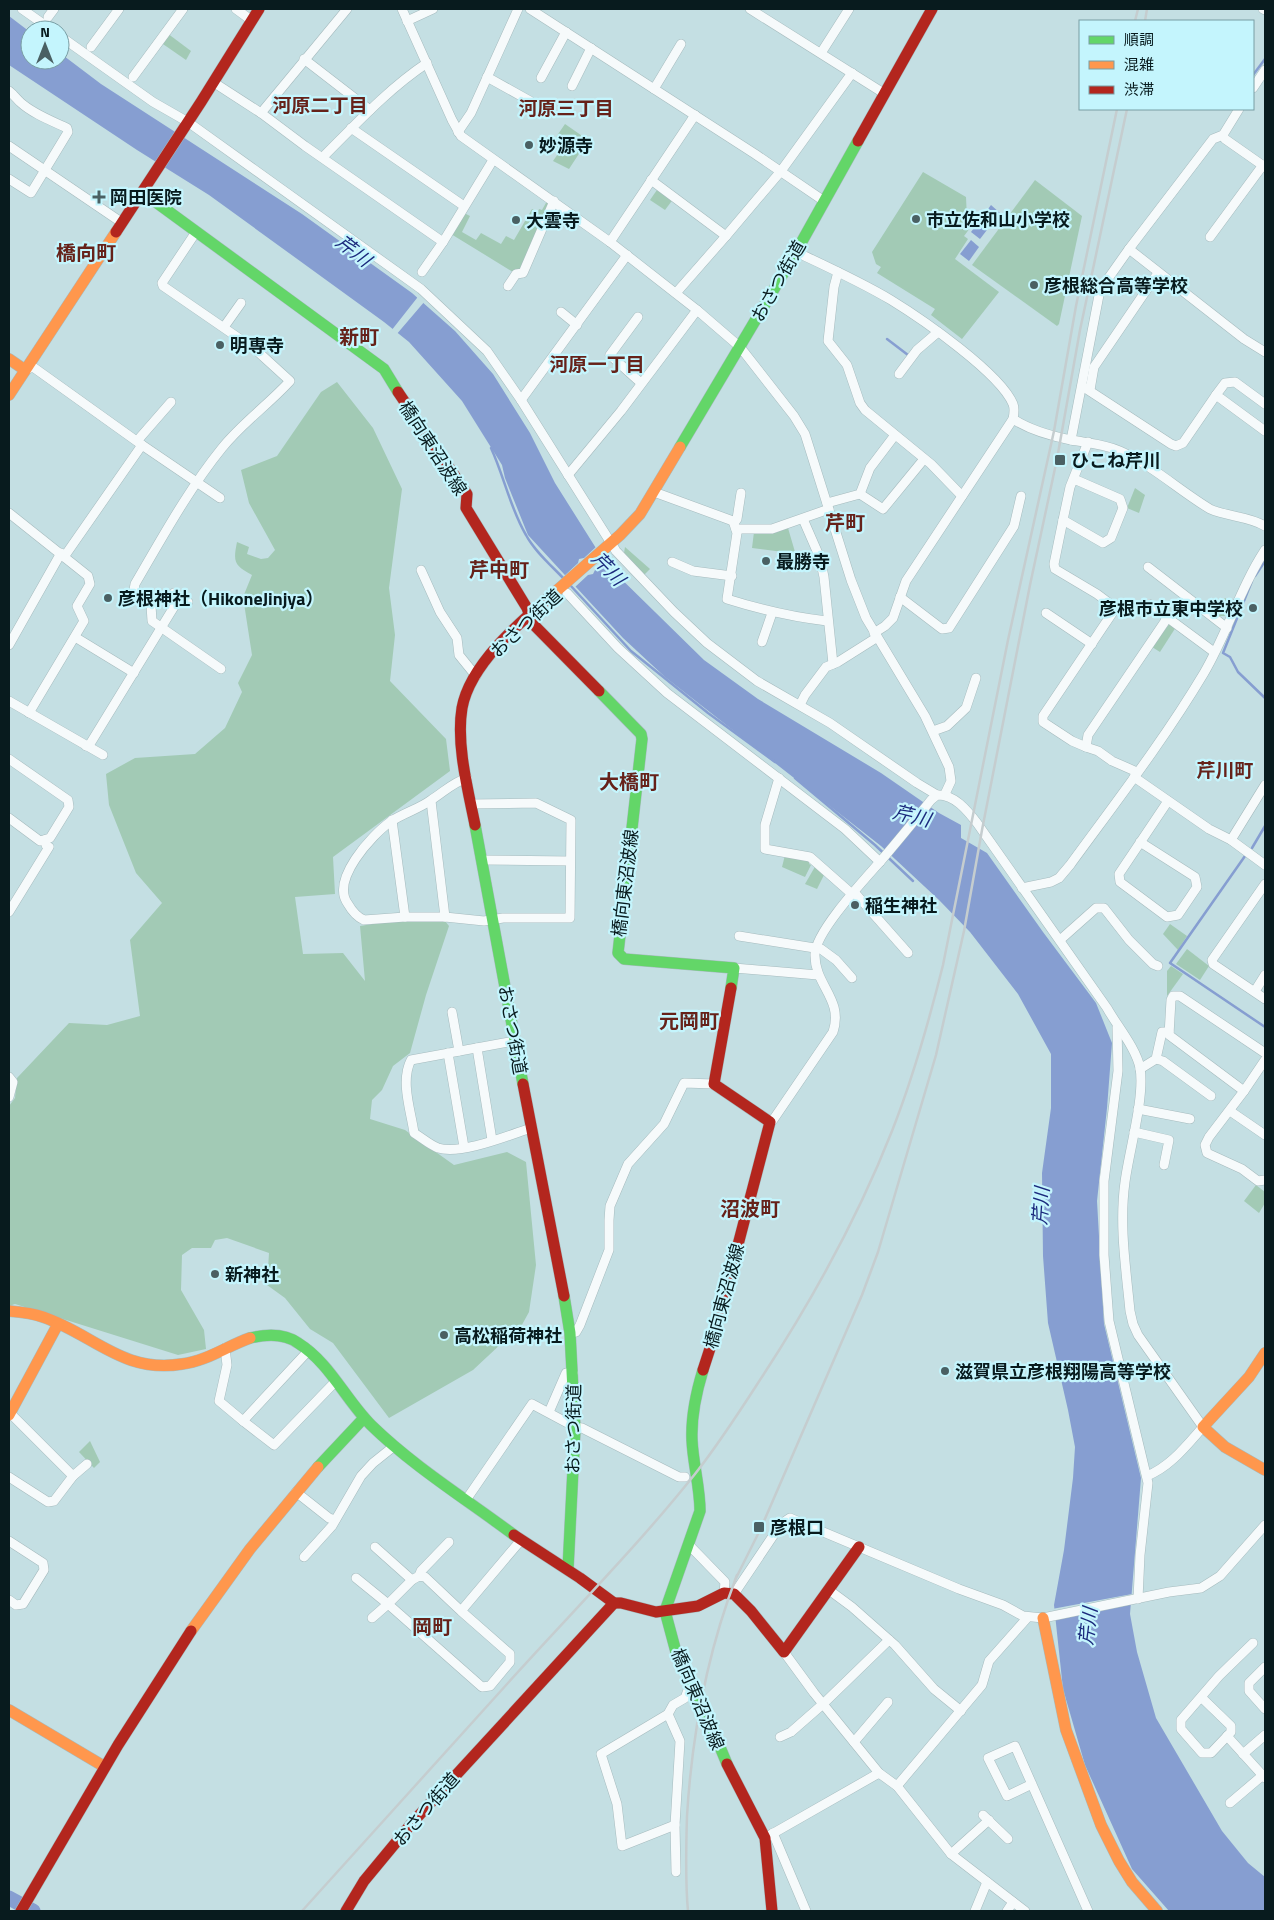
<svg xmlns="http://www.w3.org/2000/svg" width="1274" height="1920" font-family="'Titillium Web','Noto Sans JP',sans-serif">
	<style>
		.green { fill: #a2cab5 }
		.water { fill: #869ed1 }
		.pier { fill: #c4dfe3 }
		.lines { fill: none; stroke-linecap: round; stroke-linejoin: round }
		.stream { stroke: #869ed1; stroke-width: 2.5 }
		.river { stroke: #869ed1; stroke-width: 15 }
		.street-casing { stroke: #a6bbbe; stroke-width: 10 }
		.fast-casing { stroke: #a6bbbe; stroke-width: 12 }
		.slow-casing { stroke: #a6bbbe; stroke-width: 12 }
		.jam-casing { stroke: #a6bbbe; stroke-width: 12 }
		.street { stroke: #f6fafb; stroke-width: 9 }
		.fast { stroke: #63d668; stroke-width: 11 }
		.slow { stroke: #ff974d; stroke-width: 11 }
		.jam { stroke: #b3261e; stroke-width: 11 }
		.rail { stroke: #c5cdcf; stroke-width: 2.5 }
		.poi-dot { fill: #4a6063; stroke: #c4f5fd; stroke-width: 2 }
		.labels { text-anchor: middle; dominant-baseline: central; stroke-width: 4.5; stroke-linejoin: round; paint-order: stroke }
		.poi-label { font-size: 18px; font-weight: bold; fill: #081b1e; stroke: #c4f5fd; text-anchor: start }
		.street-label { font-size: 18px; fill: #081b1e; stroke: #c4f5fd }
		.neighbourhood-label { font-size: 19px; font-weight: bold; fill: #66221a; stroke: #c4f5fd }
		.water-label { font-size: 19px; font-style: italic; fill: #1b2a7d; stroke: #c4f5fd }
		.quarter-label { font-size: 20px; font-weight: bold; fill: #66221a; stroke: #c4f5fd }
	</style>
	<rect width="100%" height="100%" fill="#c4dfe3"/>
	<g class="green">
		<polygon points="167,33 191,51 186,60 160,42"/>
		<polygon points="565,124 588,140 569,169 553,161 560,151 556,148 557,146 552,143"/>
		<polygon points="923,172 966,197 967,219 973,224 964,236 968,239 955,259 999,292 962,339 931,315 935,309 877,273 881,267 876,264 872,252"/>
		<polygon points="1035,180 1082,216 1059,324 1057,326 972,265"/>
		<polygon points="659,187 674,198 665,210 650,200"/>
		<polygon points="547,201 551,203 522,272 513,272 451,234 462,212 470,216 462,232 476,240 481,233 501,244 506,236 514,240 532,209 538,212 539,209 542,210"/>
		<path d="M337,382L373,428L402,489L389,588L395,635L390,681L446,739L450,771L333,857L335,894L295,897L303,954L343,953L365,981L360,926L404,919L445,921L449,926L426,995L410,1053L393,1066L382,1090L372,1100L370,1119L405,1130L454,1165L507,1152L526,1162L536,1265L529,1312L518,1332L503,1342L473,1370L389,1418L333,1343L310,1329L285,1298L267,1285L269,1253L227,1238L215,1240L211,1248H192L182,1255L181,1290L204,1330L206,1349L178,1355L15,1304L9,1306V1106L15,1098L17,1078L69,1023L107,1025L140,1016L130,940L162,903L136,873L109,805L106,774L135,758L195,754L225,728L242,692L238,683L252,655L243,597L252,575C234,565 233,562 237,542L249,547L247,554L261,559L268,558L275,550L249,503L241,470L277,456L321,392Z"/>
		<polygon points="1135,488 1145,495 1139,513 1127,508"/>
		<polygon points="788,528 795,552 791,553 752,548 754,532"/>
		<polygon points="625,547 650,569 643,576 624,553"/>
		<polygon points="1225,598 1232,603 1226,616 1218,616 1214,614"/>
		<polygon points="1170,623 1176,627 1160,652 1152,647"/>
		<polygon points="785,855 809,859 809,864 811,865 805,877 782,867"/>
		<polygon points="816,865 825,873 817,889 805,884"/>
		<polygon points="1170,924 1187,936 1178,950 1163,934"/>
		<polygon points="1187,949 1209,966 1200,980 1176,964"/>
		<polygon points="1171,966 1183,974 1167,996 1167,971"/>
		<polygon points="1256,1185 1265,1192 1265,1203 1259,1213 1244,1201"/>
		<polygon points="90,1441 100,1462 94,1468 79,1452"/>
	</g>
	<g class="water">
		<polygon points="9,16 30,32 30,60 60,60 60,53 101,84 302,214 412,293 455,331 493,374 530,433 555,483 606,564 704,660 758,699 881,773 939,813 961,825 961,838 987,853 1043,932 1096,1003 1112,1043 1107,1108 1097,1201 1104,1324 1141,1478 1130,1614 1137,1652 1156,1718 1222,1831 1248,1863 1265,1877 1265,1911 1169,1911 1132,1869 1085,1765 1063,1689 1054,1605 1064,1550 1073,1478 1075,1447 1068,1410 1048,1323 1043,1256 1042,1173 1051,1108 1051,1054 1018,994 970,932 939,900 881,846 665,677 623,638 528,535 505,478 502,465 462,401 409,342 384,322 209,195 137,150 9,65"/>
		<polygon points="991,205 1000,213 980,239 971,232"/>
		<polygon points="971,240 979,247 969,261 960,254"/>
	</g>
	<g class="pier">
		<polygon points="418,294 425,301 396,335 391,331 417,298"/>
		<polygon points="597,546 606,560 595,570 593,574 588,575 574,588 563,577 578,563 579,559 584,558"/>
		<polygon points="1132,1594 1132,1604 1053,1618 1052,1609"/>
	</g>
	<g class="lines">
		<g class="stream">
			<polyline points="1253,75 1265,59"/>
			<polyline points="887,339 908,355"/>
			<path d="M493,447L491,448C504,476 510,508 526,535C535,552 552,566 565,580"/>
			<polyline points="1255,576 1265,561"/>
			<polyline points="1252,581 1223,653 1230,657 1238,672 1265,698"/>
			<polyline points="570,585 631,651 708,713 775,762"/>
			<polyline points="795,778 875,845 913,881"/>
			<polyline points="1252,848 1265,826"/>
			<polyline points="1245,856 1170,963 1265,1027"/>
		</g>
		<polyline class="river" points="9,1898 33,1911"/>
		<g class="street-casing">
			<g id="street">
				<polyline points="22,9 52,30"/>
				<polyline points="236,9 251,20"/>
				<polyline points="402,9 452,120 461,136 610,242 697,310 740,347 794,416 805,434 851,580 866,618 925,716 949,767 951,781 945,794"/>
				<polyline points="530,9 755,154 824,201"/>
				<polyline points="750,9 885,94"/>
				<polyline points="1263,9 1265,10"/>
				<polyline points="48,17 54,9"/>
				<polyline points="407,21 433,9"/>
				<polyline points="60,36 153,102 188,122 421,289 487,351 521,400 616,551 674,612 707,643 757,681 830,723 917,783 937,795"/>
				<polyline points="91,47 119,9"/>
				<polyline points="821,53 849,9"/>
				<polyline points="304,59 370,110"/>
				<polyline points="133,77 183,9"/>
				<polyline points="487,77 530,101"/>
				<polyline points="541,78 566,32"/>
				<polyline points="213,82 261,113 305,146 443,242"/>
				<polyline points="572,86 591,48"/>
				<polyline points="1253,88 1265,70"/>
				<polyline points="654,89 681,44"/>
				<path d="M9,91C14,95 16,98 20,102C33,114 52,121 67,128L68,132L31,193L9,179"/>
				<polyline points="261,113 347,9"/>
				<polyline points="351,128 464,206"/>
				<polyline points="458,132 471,113 518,9"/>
				<polyline points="1223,135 1225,139 1265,167"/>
				<polyline points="9,146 121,222"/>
				<path d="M323,157C356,124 388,89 427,63"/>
				<polyline points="651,180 726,236 781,171 852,73"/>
				<path d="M196,232L162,283L163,286L256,350L290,381C268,405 242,423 222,448C188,490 162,538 135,584L134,590L151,605L152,621L221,669"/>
				<polyline points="1210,237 1263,165"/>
				<polyline points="610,242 695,115"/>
				<polyline points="1129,249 1213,139 1223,135 1239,109"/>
				<path d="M796,252C828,267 861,282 891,300C922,319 1000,373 1013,404C1015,409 1014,414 1013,419L906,581L893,618L885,626L874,633"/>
				<polyline points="422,272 443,242 493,160"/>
				<polyline points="838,272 834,287 828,341 847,365 860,403 865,410 931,464 962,496"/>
				<polyline points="508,286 516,274 523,273 554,201"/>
				<polyline points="676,293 726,236"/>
				<polyline points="561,312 577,325"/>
				<polyline points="638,317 610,355 641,383"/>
				<polyline points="224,327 241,303"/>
				<polyline points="25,370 33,367 142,445 220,498"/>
				<polyline points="899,374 917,350 938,332"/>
				<polyline points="1082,386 1171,444 1176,446 1183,443 1216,395"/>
				<polyline points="1090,390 1094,367 1158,273"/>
				<polyline points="521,400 627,255"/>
				<polyline points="1265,404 1235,382 1225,383 1216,395 1265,431"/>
				<path d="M1013,419C1030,430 1051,436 1071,440C1088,443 1104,444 1120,451C1152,465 1180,491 1210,509C1228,517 1248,516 1265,526"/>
				<polyline points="1071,440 1100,290 1129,249 1244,339 1265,352"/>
				<polyline points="137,441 171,402"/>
				<polyline points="568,475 621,411 697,310"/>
				<polyline points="1074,479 1120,499 1123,508 1111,538 1103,543 1063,520 1070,487 1088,442"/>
				<path d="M654,492L733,521L737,533L727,599C762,610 790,617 827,621"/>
				<polyline points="860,494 883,509 924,459"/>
				<polyline points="827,503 860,494 870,468 895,435"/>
				<polyline points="9,513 88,576 90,584 77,606 84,621 29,713"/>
				<polyline points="803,519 820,558 824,577 833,664"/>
				<polyline points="1063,520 1054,564 1055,569 1097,594 1113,606 1113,612 1043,716 1043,722 1072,741 1086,747"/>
				<polyline points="734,523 737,519 741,493"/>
				<polyline points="736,529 772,529 829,509"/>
				<polyline points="64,557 142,445"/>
				<polyline points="672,562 693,571 732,576"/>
				<polyline points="1148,567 1227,628"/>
				<polyline points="421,570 440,612 457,638 459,655 476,676"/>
				<polyline points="174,593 188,602"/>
				<polyline points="567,593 618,648 667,693 845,829 880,862"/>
				<polyline points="900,597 942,629 949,628 1014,526 1021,496"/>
				<polyline points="1149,604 1214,652"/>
				<polyline points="1046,613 1092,644"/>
				<polyline points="75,637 134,673"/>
				<polyline points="762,642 772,613"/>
				<polyline points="9,645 61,553"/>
				<polyline points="9,701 103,755"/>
				<polyline points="800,705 805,695 826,667 838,662 876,638"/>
				<polyline points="933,731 947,726 966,708 976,678"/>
				<polyline points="86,746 90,744 180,597"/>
				<polyline points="9,759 68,800 69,807 50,838 40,841 9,818"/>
				<polyline points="1137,772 1112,761 1098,751 1086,747 1088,735 1168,617"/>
				<polyline points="1134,777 1209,829 1231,840 1265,865"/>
				<path d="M467,778C452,783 444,792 431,800C419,809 403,813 390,822C372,835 330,880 348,904C352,911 357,917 364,920L405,917H445L484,921L503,918H570L571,820L536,803L471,804"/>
				<polyline points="779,778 765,825 765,849 810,857 852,894"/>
				<polyline points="431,801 445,917"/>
				<polyline points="392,820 405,917"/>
				<polyline points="1231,840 1265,785"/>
				<polyline points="1140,842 1195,877 1197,887 1178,915 1167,917 1120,882 1119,874 1168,801"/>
				<polyline points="482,860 570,861"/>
				<polyline points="1265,884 1212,960 1213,964 1265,999"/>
				<path d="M1022,888L1051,882L1059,878L1070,865C1116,802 1164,740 1204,673C1227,634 1240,588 1265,550"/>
				<polyline points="854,892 908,953"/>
				<polyline points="9,912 49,847 46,845 45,840"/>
				<polyline points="739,936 821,949 836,960 852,978"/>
				<polyline points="1060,940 1096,908 1104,908 1129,940 1153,964 1158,966"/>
				<polyline points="734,968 818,975"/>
				<polyline points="1255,991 1265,975"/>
				<polyline points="452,1012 459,1051"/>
				<polyline points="1117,1027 1118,1071 1104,1181 1104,1255 1109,1321 1148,1483 1140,1555 1138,1599"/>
				<path d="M514,1041L411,1060C400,1081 411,1111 414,1133C422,1138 430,1145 438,1148C461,1155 507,1136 531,1128"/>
				<polyline points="477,1048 492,1140"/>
				<polyline points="448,1053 464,1147"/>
				<polyline points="1265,1053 1180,996 1173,996 1171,1000 1169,1035 1244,1091 1265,1060"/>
				<polyline points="1156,1059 1163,1061 1211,1096"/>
				<polyline points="1140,1069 1156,1059 1162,1032 1169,1032"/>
				<polyline points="9,1077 13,1082 9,1097"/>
				<polyline points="1244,1091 1209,1137 1205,1145 1207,1153 1242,1169 1258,1181 1265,1180"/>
				<polyline points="1138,1109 1190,1119"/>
				<polyline points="1230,1111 1265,1135"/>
				<path d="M770,1122L773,1120L833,1032C844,999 814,985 815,954C816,930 868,876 885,856C901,837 916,819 931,800L937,795C954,794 967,810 977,823L1107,1008C1117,1026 1136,1048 1140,1068C1145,1097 1129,1151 1125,1182C1119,1225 1126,1269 1130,1311L1133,1324L1138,1335L1203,1427C1186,1446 1171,1466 1147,1476"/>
				<polyline points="1134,1132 1169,1140 1164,1165"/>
				<polyline points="570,1333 576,1332 580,1325 609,1250 609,1220 610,1206 628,1164 664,1124 684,1083 714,1084"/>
				<polyline points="225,1348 227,1365 219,1401 243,1421 309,1350"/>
				<polyline points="549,1412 566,1373 573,1373"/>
				<polyline points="10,1413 73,1476"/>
				<polyline points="243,1421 274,1445 335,1382"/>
				<polyline points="9,1477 48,1502 54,1501 73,1476 87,1464"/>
				<polyline points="296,1492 329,1518 335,1520"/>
				<polyline points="466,1500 532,1404 575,1427 582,1428 679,1477 685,1477"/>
				<polyline points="9,1541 43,1563 44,1570 23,1604 16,1605 9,1600"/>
				<polyline points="689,1545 725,1582 724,1593"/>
				<polyline points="375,1547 412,1580"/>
				<polyline points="304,1557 332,1526 361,1476 373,1463 393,1447"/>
				<polyline points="419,1576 421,1571 449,1542"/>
				<polyline points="356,1578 388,1604 372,1618"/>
				<polyline points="829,1590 852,1607 895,1645 934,1689 961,1711"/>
				<polyline points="734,1594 781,1524 790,1518 959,1589 1003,1605 1023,1616 1043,1618 1169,1592 1201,1588 1220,1576 1265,1525"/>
				<polyline points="461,1611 425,1577 419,1576 412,1580 388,1604 482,1687 490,1686 510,1662 510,1654 461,1611 521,1540"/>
				<polyline points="784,1652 814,1693 879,1773 897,1786 951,1854 1025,1911"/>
				<polyline points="1265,1667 1249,1683 1249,1691 1265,1709"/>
				<polyline points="1201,1697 1231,1726 1231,1732 1211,1753 1202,1753 1181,1729 1181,1720 1219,1676 1253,1643"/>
				<polyline points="668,1714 601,1754 617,1804 622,1846 675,1825"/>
				<polyline points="1227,1736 1265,1778"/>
				<polyline points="780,1737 791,1732 823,1704 889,1640"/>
				<polyline points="854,1742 888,1702"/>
				<polyline points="1243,1754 1265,1735"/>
				<polyline points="1032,1784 1007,1796 988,1758 1015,1746 1088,1911"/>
				<polyline points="897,1786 982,1685 989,1661 1028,1617"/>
				<polyline points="1230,1803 1263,1775"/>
				<polyline points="983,1815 1008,1839"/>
				<polyline points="773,1833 806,1911"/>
				<polyline points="765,1838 879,1773"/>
				<polyline points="951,1854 989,1820"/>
				<polyline points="676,1872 675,1825 680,1741 668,1714 673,1705 685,1698 691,1682"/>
				<polyline points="975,1911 987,1882"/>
				<polyline points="1007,1911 1013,1902"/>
			</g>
		</g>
		<g class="fast-casing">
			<g id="fast">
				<polyline points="142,192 384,369 398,392"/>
				<polyline points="680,447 796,252 858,141"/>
				<polyline points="599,691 641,734 642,739 618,953 624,959 734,968 731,988"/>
				<polyline points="475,825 523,1084"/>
				<polyline points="564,1296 570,1333 575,1429 568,1569"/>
				<path d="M250,1338C267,1334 284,1333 298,1343C330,1363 345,1399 371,1425C414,1467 466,1499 514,1535"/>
				<path d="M703,1370C696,1393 691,1417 692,1440C693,1464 700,1487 700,1511L665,1611L676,1652L701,1701L727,1764"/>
				<polyline points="318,1467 363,1419"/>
			</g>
		</g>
		<g class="slow-casing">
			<g id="slow">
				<polyline points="9,359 25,370"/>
				<polyline points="9,395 116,232"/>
				<polyline points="553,594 620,535 640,514 680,447"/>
				<path d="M9,1311C21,1312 32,1313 43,1317C93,1334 123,1374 182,1364C207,1361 227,1346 250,1338"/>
				<polyline points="1265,1353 1249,1377 1203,1427 1225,1447 1265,1470"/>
				<polyline points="9,1415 58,1324"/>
				<polyline points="1043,1618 1066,1730 1101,1825 1119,1861 1132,1882 1157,1911"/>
				<polyline points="191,1631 250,1549 318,1467"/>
				<polyline points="9,1710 105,1767"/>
			</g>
		</g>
		<g class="jam-casing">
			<g id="jam">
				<polyline points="858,141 932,9"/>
				<polyline points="116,232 201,102 259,9"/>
				<polyline points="398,392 467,494 466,508 527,608 533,624 599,691"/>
				<path d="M475,825C468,790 456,744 462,708C470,664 520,622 553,594"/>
				<polyline points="523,1084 564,1296"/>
				<polyline points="703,1370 715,1333 770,1122 714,1084 731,988"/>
				<polyline points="514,1535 580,1578 614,1603 621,1603 656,1612 698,1606 724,1593 734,1594 751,1611 784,1652 859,1547"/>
				<polyline points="727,1764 765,1838 772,1911"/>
				<polyline points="21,1911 118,1745 191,1631"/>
				<polyline points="346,1911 364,1881 412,1823 614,1603"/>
			</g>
		</g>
		<use href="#street" class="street"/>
		<use href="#fast" class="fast"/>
		<use href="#slow" class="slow"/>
		<use href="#jam" class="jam"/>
		<g class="rail">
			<polyline points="1135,21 1138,9"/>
			<polyline points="1145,21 1147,9"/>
			<polyline points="735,1580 761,1528 862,1295 878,1252 936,1055 964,931 982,830 1030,585 1057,459 1080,330 1127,109"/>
			<path d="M302,1911C374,1832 445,1752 517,1673C577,1607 640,1543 695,1474C718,1445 738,1414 758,1383C810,1304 857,1220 892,1131C913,1078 929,1021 943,965L1008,640L1054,431L1076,306L1117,109"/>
			<path d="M688,1911C685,1880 686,1848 687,1816C692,1733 707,1653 737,1575"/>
		</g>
	</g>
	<g class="poi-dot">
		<circle cx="529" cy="145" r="5"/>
		<path d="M96.5 189.5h5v5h5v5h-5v5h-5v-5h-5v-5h5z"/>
		<circle cx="916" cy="219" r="5"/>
		<circle cx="516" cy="220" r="5"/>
		<circle cx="1034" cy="285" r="5"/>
		<circle cx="220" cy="345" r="5"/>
		<rect x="1054" y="454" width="12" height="12" rx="2.5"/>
		<circle cx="766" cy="561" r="5"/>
		<circle cx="108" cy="598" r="5"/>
		<circle cx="1253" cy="608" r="5"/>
		<circle cx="855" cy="905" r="5"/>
		<circle cx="215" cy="1274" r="5"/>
		<circle cx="444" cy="1335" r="5"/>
		<circle cx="945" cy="1371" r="5"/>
		<rect x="753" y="1521" width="12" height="12" rx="2.5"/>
	</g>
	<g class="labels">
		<g class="poi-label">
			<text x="539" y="145">妙源寺</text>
			<text x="110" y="197">岡田医院</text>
			<text x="926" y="219">市立佐和山小学校</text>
			<text x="526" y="220">大雲寺</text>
			<text x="1044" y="285">彦根総合高等学校</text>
			<text x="230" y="345">明専寺</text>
			<text x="1071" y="460">ひこね芹川</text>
			<text x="776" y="561">最勝寺</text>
			<text x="118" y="598">彦根神社（HikoneJinjya）</text>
			<text x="1243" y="608" text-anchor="end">彦根市立東中学校</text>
			<text x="865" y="905">稲生神社</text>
			<text x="225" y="1274">新神社</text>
			<text x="454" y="1335">高松稲荷神社</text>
			<text x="955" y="1371">滋賀県立彦根翔陽高等学校</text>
			<text x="770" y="1527">彦根口</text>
		</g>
		<g class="street-label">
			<text transform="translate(778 281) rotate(-60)">おさつ街道</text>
			<text transform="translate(433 448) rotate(57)">橋向東沼波線</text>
			<text transform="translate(526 623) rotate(-43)">おさつ街道</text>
			<text transform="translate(625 883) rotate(-83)">橋向東沼波線</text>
			<text transform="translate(513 1030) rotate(80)">おさつ街道</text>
			<text transform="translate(724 1296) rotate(-75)">橋向東沼波線</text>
			<text transform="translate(573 1429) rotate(-89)">おさつ街道</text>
			<text transform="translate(698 1699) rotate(67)">橋向東沼波線</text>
			<text transform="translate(426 1809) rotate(-49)">おさつ街道</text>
		</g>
		<g class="neighbourhood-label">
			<text x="320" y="104">河原二丁目</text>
			<text x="566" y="107">河原三丁目</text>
			<text x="597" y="363">河原一丁目</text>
			<text x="1225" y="769">芹川町</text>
		</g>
		<g class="water-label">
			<text transform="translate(354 250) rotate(38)">芹川</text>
			<text transform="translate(609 568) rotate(46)">芹川</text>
			<text transform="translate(912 815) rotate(14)">芹川</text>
			<text transform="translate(1040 1206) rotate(-86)">芹川</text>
			<text transform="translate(1087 1626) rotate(-83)">芹川</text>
		</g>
		<g class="quarter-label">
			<text x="86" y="252">橋向町</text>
			<text x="359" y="336">新町</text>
			<text x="845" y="522">芹町</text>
			<text x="499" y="569">芹中町</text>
			<text x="629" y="781">大橋町</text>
			<text x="689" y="1020">元岡町</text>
			<text x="750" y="1208">沼波町</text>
			<text x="432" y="1626">岡町</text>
		</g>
	</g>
	<rect width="1274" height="1920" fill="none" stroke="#081b1e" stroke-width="20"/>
	<rect x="1079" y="20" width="175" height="90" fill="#c4f5fd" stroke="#799ea4"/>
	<rect x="1089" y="36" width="25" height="8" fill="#63d668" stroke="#799ea4"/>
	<text x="1124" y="45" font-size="15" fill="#081b1e">順調</text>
	<rect x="1089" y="61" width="25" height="8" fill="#ff974d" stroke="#799ea4"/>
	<text x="1124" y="70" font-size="15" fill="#081b1e">混雑</text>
	<rect x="1089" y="86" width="25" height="8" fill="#b3261e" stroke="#799ea4"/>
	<text x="1124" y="95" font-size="15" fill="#081b1e">渋滞</text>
	<g transform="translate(45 45)"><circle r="24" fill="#c4f5fd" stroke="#799ea4"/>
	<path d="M0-4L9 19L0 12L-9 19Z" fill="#4a6063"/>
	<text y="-8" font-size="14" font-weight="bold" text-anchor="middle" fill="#081b1e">N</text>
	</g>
</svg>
